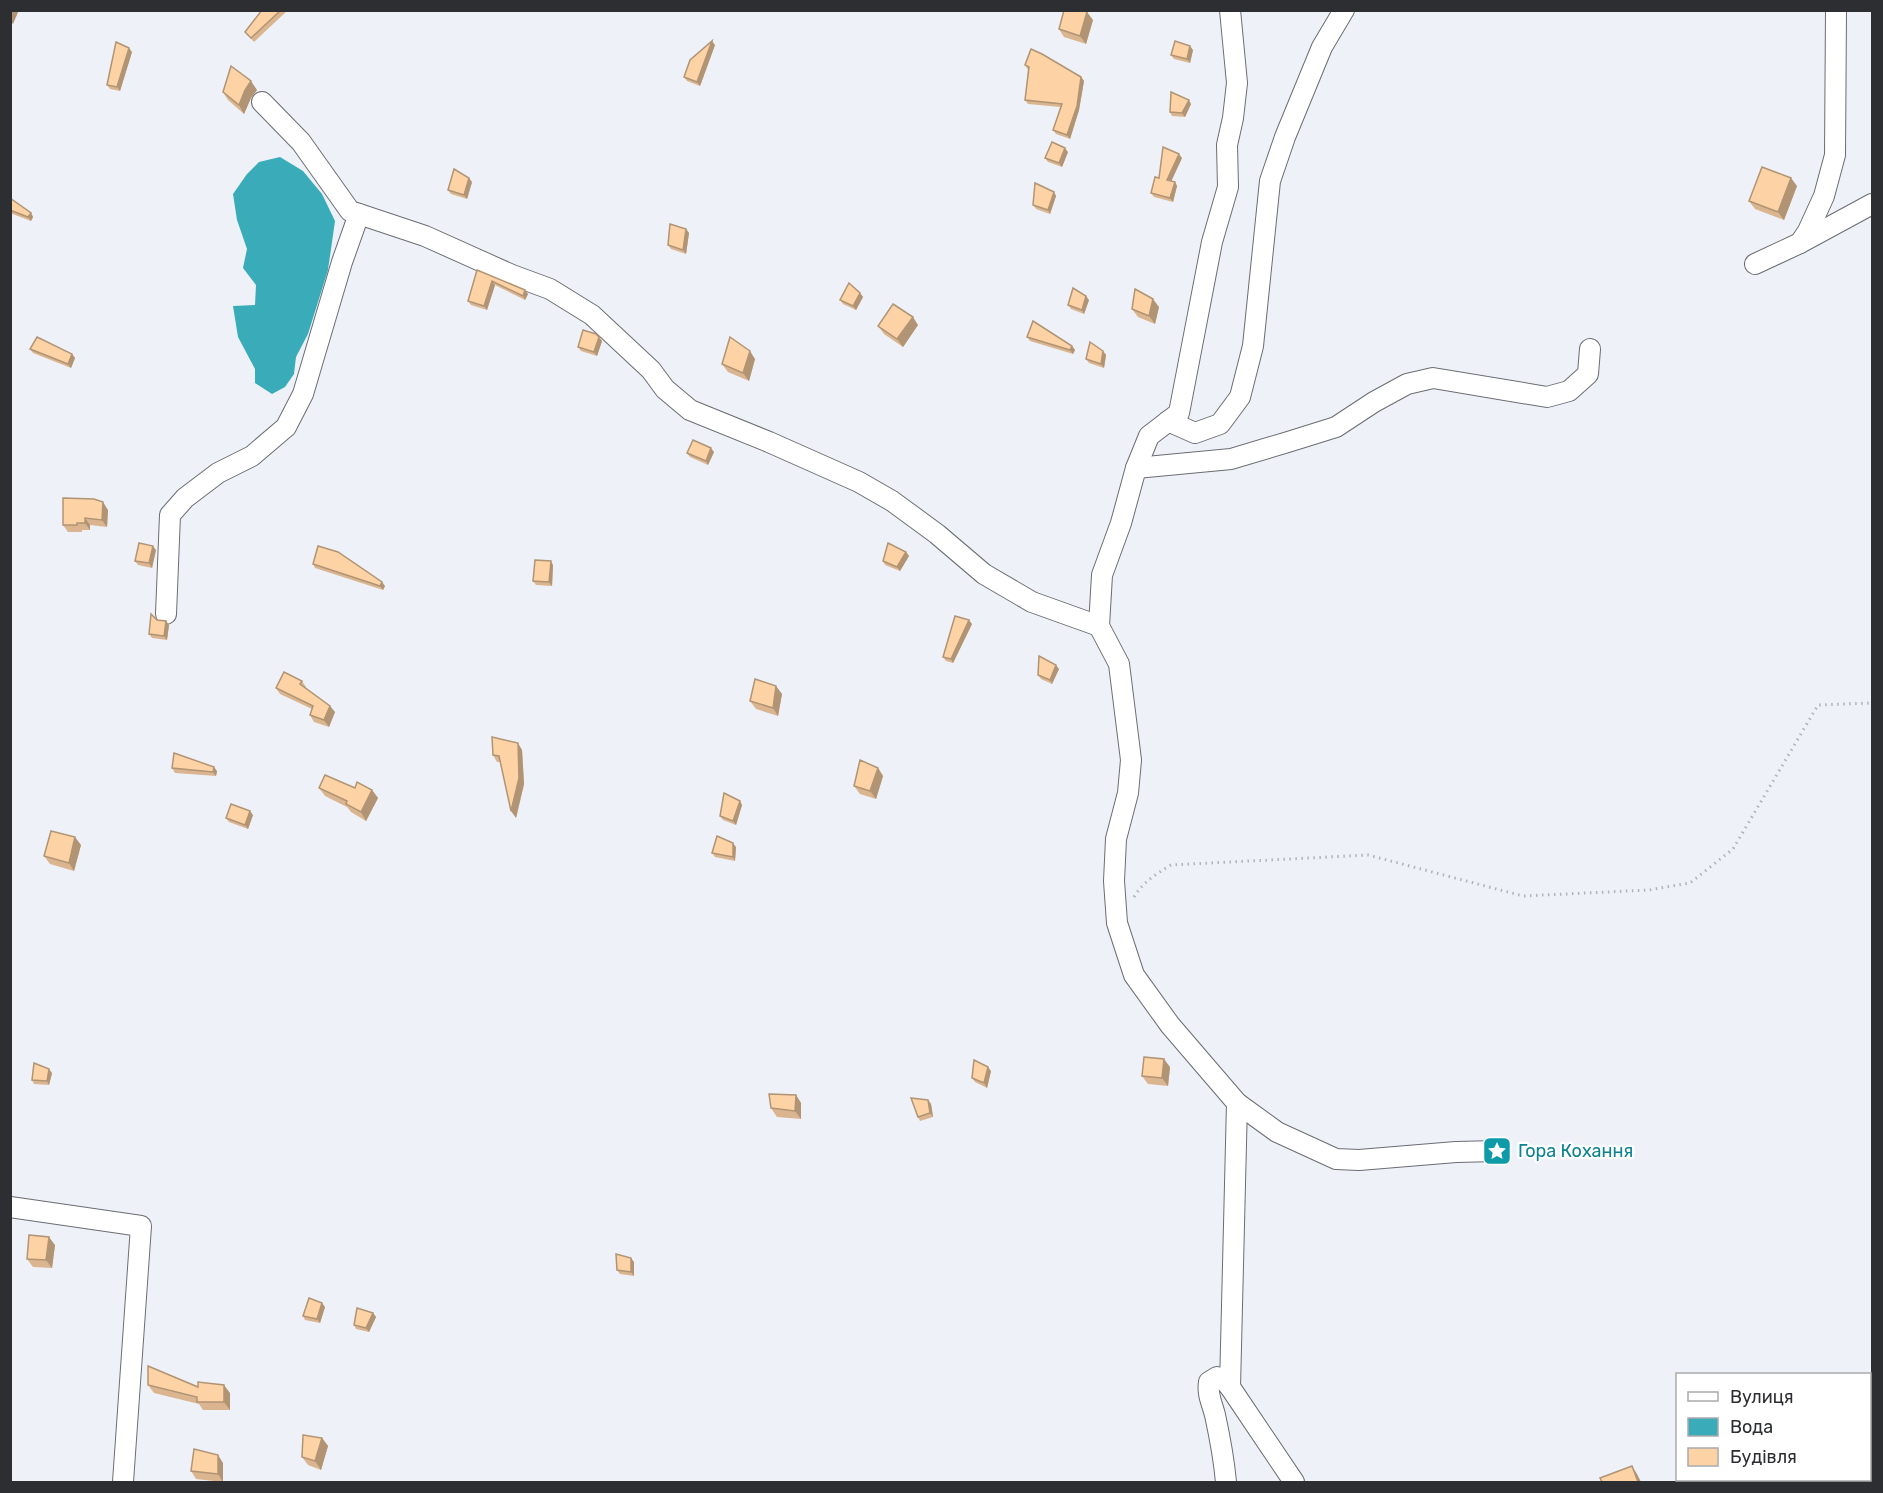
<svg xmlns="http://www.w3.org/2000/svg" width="1883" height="1493" font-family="Rubik,sans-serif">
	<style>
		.water { fill: #3aabb9 }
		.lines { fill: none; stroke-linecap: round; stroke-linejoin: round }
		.street-casing { stroke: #6b6d73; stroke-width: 22 }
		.path { stroke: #b0b3b8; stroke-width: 3; stroke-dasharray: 1.5 4.5; stroke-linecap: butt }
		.street { stroke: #fff; stroke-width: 20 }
		.wall { fill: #dab58f }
		.shaded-wall { fill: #b19474 }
		.building { fill: #fdd3a6; stroke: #b19474; stroke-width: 1.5 }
		.labels { text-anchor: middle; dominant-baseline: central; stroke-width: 4.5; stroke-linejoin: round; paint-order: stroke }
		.culture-label { font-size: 18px; fill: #0d838f; stroke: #fff; text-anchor: start }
	</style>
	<rect width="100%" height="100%" fill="#eef2f8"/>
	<polygon class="water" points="280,157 303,171 322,194 335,221 328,270 308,334 296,357 294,374 285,387 272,394 255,383 255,369 238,337 233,306 255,305 256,285 243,268 247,249 237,220 233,194 247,174 259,162"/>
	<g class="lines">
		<g class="street-casing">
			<g id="street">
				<polyline points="262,102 301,142 350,211 425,236 512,275 550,289 592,315 651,370 665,389 690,410 769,442 859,482 892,501 937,534 984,574 1032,602 1099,626"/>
				<polyline points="1800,243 1872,204"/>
				<polyline points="1755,264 1800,243 1808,231 1824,196 1835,155 1836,10"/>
				<polyline points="1168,421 1195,433 1220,424 1240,397 1253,346 1270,181 1285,137 1322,47 1344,10"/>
				<polyline points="1136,468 1231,459 1288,442 1336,427 1374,402 1407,384 1433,378 1547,397 1569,391 1588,374 1590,349"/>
				<polyline points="166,614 170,515 185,498 218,473 252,456 286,427 303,394 342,262 359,214"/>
				<polyline points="1237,1103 1277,1132 1336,1159 1359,1160 1456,1152 1497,1151"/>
				<polyline points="10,1207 141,1226 123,1482"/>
				<polyline points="1230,1387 1237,1103 1170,1025 1134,975 1117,923 1114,881 1116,839 1128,793 1131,760 1119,664 1099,626 1102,575 1121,523 1136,468 1149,436 1179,413 1212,242 1228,187 1227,145 1233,118 1237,83 1230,10"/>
				<path d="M1226,1482C1224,1460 1220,1438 1215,1415C1212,1403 1207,1395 1209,1382L1217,1377L1223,1379L1230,1387L1294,1482"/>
			</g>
		</g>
		<path class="path" d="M1134,897C1143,882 1156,874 1171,865L1368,855L1523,896L1649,890L1690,883L1733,849L1818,705L1872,703"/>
		<use href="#street" class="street"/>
	</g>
	<g class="wall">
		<polygon points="262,10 288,10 254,42 245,32"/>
		<polygon points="1093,20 1086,44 1064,37 1059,29"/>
		<polygon points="715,45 700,86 687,81 684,77"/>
		<polygon points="1193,50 1190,63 1174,59 1171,55"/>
		<polygon points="132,52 120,91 110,89 107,85"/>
		<polygon points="1025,65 1081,77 1084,81 1079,110 1070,139 1056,134 1053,130 1060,107 1028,104 1025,100 1028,70"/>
		<polygon points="257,90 251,98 244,114 228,100 223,92"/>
		<polygon points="1191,104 1185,117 1172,116 1170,112"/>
		<polygon points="1068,152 1062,167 1048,162 1045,158"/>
		<polygon points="1182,158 1171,181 1175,182 1177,186 1173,202 1154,197 1151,193 1159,178"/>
		<polygon points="472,182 467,199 451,194 448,190"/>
		<polygon points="1797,186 1784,220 1755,209 1749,201"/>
		<polygon points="1054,192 1056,196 1050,214 1036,209 1033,205"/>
		<polygon points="10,198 31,213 33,217 31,221 10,213"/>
		<polygon points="686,229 689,233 686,254 671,249 668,245"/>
		<polygon points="477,270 528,294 525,300 495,285 487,310 471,305 468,301"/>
		<polygon points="860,293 863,297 856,310 843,304 840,300"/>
		<polygon points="1089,300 1084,314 1071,309 1068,305"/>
		<polygon points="1159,307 1155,324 1138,317 1132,309"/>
		<polygon points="918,325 903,347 884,334 878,326"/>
		<polygon points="599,337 602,341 597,356 581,351 578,347"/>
		<polygon points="1027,337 1072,346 1075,350 1073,354 1030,341"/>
		<polygon points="30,349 72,354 75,358 71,368 33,353"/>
		<polygon points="1103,351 1106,355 1104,368 1089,363 1086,359"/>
		<polygon points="755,359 749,381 728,372 722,364"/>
		<polygon points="714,452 708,465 690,457 687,453"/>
		<polygon points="108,510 107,527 90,525 90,530 82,530 82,532 68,532 63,525"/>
		<polygon points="156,550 152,568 138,565 135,561"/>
		<polygon points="906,552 909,556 900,571 885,565 883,561"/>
		<polygon points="313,564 385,586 383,590 315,568"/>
		<polygon points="553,565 552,586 536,585 533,581"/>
		<polygon points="166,621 169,625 167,640 152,638 149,634"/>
		<polygon points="972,624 953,663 946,661 943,657"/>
		<polygon points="1059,669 1052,684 1041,679 1038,675"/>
		<polygon points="302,681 306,687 306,688 335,712 329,727 314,722 310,715 312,709 280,694 276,688"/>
		<polygon points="782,694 778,716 756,709 750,701"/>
		<polygon points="522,750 524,784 516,818 501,762 497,762 493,755"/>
		<polygon points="172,768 217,771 216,776 175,773"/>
		<polygon points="878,768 883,776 876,799 860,794 854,786"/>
		<polygon points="319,788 355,788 372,790 378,798 366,821 351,812 347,807 325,796"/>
		<polygon points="740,801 742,805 736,825 723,820 720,816"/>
		<polygon points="253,815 248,829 229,822 226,818"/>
		<polygon points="81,845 74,871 50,864 44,856"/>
		<polygon points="736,847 735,861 715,857 712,853"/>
		<polygon points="1170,1067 1168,1086 1148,1084 1142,1076"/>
		<polygon points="991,1071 987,1088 975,1082 972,1078"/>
		<polygon points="52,1073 49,1085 34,1084 32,1080"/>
		<polygon points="796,1095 801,1103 801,1119 777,1117 771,1108"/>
		<polygon points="928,1100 931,1104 933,1117 920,1121 918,1117"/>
		<polygon points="55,1245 52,1268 33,1267 27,1259"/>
		<polygon points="634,1262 634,1276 620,1274 617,1270"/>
		<polygon points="325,1307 320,1323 305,1320 303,1316"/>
		<polygon points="373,1313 376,1317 369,1332 356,1329 354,1325"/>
		<polygon points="148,1385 198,1387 230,1393 230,1410 203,1410 199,1404 154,1393"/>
		<polygon points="322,1438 328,1446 321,1470 308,1465 302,1457"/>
		<polygon points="223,1463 223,1482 196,1479 191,1471"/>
	</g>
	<g class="shaded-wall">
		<polygon points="14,10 19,10 13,24 10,21 10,18"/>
		<polygon points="1087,12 1093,20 1086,44 1080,36"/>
		<polygon points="712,41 715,45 700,86 697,82"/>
		<polygon points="1190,46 1193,50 1190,63 1187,59"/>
		<polygon points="129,48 132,52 120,91 117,87"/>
		<polygon points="1081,77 1084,81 1079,110 1070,139 1067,135"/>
		<polygon points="251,81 257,90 251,98 244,114 239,105 245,90"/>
		<polygon points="1189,100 1191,104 1185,117 1182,113"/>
		<polygon points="1065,148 1068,152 1062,167 1059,163"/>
		<polygon points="1179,154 1182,158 1170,184 1167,180"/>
		<polygon points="469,178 472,182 467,199 464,195"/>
		<polygon points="1791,178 1797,186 1784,220 1778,212"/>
		<polygon points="1175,182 1177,186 1173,202 1170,198"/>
		<polygon points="1054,192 1056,196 1050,214 1048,210"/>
		<polygon points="31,213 33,217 31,221 28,217"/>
		<polygon points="686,229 689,233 686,254 683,250"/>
		<polygon points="492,281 495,285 487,310 484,306"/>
		<polygon points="525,290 528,294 525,300 523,296"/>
		<polygon points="860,293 863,297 856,310 853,306"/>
		<polygon points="1086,296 1089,300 1084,314 1082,310"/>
		<polygon points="1153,299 1159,307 1155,324 1149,316"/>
		<polygon points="913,317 918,325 903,347 897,339"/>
		<polygon points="599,337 602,341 597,356 594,352"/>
		<polygon points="1072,346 1075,350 1073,354 1070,350"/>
		<polygon points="750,351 755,359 749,381 743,373"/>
		<polygon points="1103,351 1106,355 1104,368 1101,364"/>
		<polygon points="72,354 75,358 71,368 68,364"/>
		<polygon points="711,448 714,452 708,465 706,461"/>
		<polygon points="103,502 108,510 107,527 102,520"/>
		<polygon points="85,518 90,525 90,530 85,523"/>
		<polygon points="153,546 156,550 152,568 149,563"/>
		<polygon points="906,552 909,556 900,571 897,567"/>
		<polygon points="551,561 553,565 552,586 549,582"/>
		<polygon points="382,582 385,586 383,590 380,586"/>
		<polygon points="969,620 972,624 953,663 951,659"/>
		<polygon points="166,621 169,625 167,640 164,636"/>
		<polygon points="1056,665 1059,669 1052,684 1050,680"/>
		<polygon points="776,686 782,694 778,716 773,708"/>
		<polygon points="330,706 335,712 329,727 324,720"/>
		<polygon points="518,743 522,750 524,784 516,818 511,811"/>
		<polygon points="214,767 217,771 216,776 213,772"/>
		<polygon points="878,768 883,776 876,799 870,791"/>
		<polygon points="372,790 378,798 366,821 361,812"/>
		<polygon points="740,801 742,805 736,825 733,821"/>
		<polygon points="250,811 253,815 248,829 245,825"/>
		<polygon points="75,837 81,845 74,871 69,863"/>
		<polygon points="733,843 736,847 735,861 733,857"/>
		<polygon points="1164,1059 1170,1067 1168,1086 1162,1078"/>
		<polygon points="988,1067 991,1071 987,1088 984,1083"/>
		<polygon points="49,1069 52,1073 49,1085 47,1081"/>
		<polygon points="796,1095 801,1103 801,1119 795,1111"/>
		<polygon points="928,1100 931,1104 933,1117 930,1113"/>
		<polygon points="49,1237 55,1245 52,1268 46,1260"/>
		<polygon points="631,1258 634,1262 634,1276 631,1272"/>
		<polygon points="322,1303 325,1307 320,1323 317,1319"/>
		<polygon points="373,1313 376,1317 369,1332 366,1328"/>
		<polygon points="224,1385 230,1393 230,1410 224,1402"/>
		<polygon points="322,1438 328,1446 321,1470 315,1461"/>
		<polygon points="218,1455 223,1463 223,1482 218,1474"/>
		<polygon points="1632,1466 1637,1474 1641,1482 1638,1482"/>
	</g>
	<g class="building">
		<polygon points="10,10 14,10 10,18"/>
		<polygon points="262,10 281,10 251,38 245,32"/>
		<polygon points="1064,10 1083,10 1087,12 1080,36 1059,29"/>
		<polygon points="712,41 697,82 684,77 690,60"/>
		<polygon points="1175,41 1190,46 1187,59 1171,55"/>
		<polygon points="116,42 129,48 117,87 107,85"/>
		<polygon points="1031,49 1042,54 1081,77 1077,106 1067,135 1053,130 1062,104 1025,100 1029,67 1025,65"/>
		<polygon points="231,66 251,81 245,90 239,105 223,92"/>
		<polygon points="1171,92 1189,100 1182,113 1170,112"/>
		<polygon points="1052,142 1065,148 1059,163 1045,158"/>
		<polygon points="1163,147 1179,154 1167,180 1175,182 1170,198 1151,193 1155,177 1159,178"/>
		<polygon points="1762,167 1791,178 1778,212 1749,201"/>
		<polygon points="454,169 469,178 464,195 448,190"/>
		<polygon points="1035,183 1054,192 1048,210 1033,205"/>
		<polygon points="10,198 31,213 28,217 10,210"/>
		<polygon points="670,224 686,229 683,250 668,245"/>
		<polygon points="477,270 525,290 523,296 492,281 484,306 468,301"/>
		<polygon points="849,283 860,293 853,306 840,300"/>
		<polygon points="1073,288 1086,296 1082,310 1068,305"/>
		<polygon points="1135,289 1153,299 1149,316 1132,309"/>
		<polygon points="893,304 913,317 897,339 878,326"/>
		<polygon points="1033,321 1072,346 1070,350 1027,337"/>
		<polygon points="583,330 596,334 599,337 594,352 578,347"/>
		<polygon points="37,337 72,354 68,364 30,349"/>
		<polygon points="730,337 750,351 743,373 722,364"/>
		<polygon points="1090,342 1103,351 1101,364 1086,359"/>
		<polygon points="693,440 711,448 706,461 687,453"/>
		<polygon points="63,498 94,499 103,502 102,520 85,518 85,523 77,523 77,525 63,525"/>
		<polygon points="139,543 153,546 149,563 135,561"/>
		<polygon points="888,543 906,552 897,567 883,561"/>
		<polygon points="318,546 338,552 382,582 380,586 313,564"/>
		<polygon points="535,560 551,561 549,582 533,581"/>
		<polygon points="151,614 157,620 166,621 164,636 149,634"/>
		<polygon points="955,616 969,620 951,659 943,657"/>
		<polygon points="1039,656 1056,665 1050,680 1038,675"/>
		<polygon points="284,672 302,681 300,684 330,706 324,720 310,715 313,706 276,688"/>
		<polygon points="755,679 776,686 773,708 750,701"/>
		<polygon points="492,737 518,743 519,778 511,811 499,756 493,755"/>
		<polygon points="174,753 214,767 213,772 172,768"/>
		<polygon points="860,760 878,768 870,791 854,786"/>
		<polygon points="325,775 355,788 357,782 372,790 361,812 346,804 347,801 319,788"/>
		<polygon points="724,793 740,801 733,821 720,816"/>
		<polygon points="231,804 250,811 245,825 226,818"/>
		<polygon points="51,831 75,837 69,863 44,856"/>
		<polygon points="717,836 733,843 733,857 712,853"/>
		<polygon points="1144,1057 1164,1059 1162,1078 1142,1076"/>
		<polygon points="974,1060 988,1067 984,1083 972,1078"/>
		<polygon points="34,1063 49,1069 47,1081 32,1080"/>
		<polygon points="769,1094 796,1095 795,1111 771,1108"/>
		<polygon points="911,1098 928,1100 930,1113 918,1117"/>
		<polygon points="29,1235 49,1237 46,1260 27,1259"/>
		<polygon points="616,1254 631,1258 631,1272 617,1270"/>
		<polygon points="309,1298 322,1303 317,1319 303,1316"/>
		<polygon points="357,1308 373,1313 366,1328 354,1325"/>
		<polygon points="148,1366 198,1387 198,1382 224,1385 224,1402 197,1402 197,1397 148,1385"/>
		<polygon points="303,1435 322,1438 315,1461 302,1457"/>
		<polygon points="194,1449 218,1455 218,1474 191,1471"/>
		<polygon points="1632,1466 1638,1482 1602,1482 1600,1478"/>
	</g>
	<defs>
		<g id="sight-square" transform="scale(1.5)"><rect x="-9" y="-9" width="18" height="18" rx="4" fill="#0f9aa8" stroke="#fff"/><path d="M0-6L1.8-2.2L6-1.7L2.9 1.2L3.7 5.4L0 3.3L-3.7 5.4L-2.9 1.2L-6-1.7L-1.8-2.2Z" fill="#fff"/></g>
	</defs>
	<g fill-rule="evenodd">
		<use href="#sight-square" x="1497" y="1151"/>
	</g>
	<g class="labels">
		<g class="culture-label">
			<text x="1518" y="1151">Гора Кохання</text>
		</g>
	</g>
	<rect width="1883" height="1493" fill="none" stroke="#2d2e31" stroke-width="24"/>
	<rect x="1676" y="1373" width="195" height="108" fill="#ffffff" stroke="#ababad" stroke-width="1.5"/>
	<rect x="1688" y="1392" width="30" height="9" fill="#ffffff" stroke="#ababad" stroke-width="1.5"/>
	<text x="1730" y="1403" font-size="18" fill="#2d2e31">Вулиця</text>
	<rect x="1688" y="1418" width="30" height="18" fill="#3aabb9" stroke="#ababad" stroke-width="1.5"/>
	<text x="1730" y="1433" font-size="18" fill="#2d2e31">Вода</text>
	<rect x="1688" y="1448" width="30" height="18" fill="#fdd3a6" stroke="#ababad" stroke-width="1.5"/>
	<text x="1730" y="1463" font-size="18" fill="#2d2e31">Будівля</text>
</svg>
